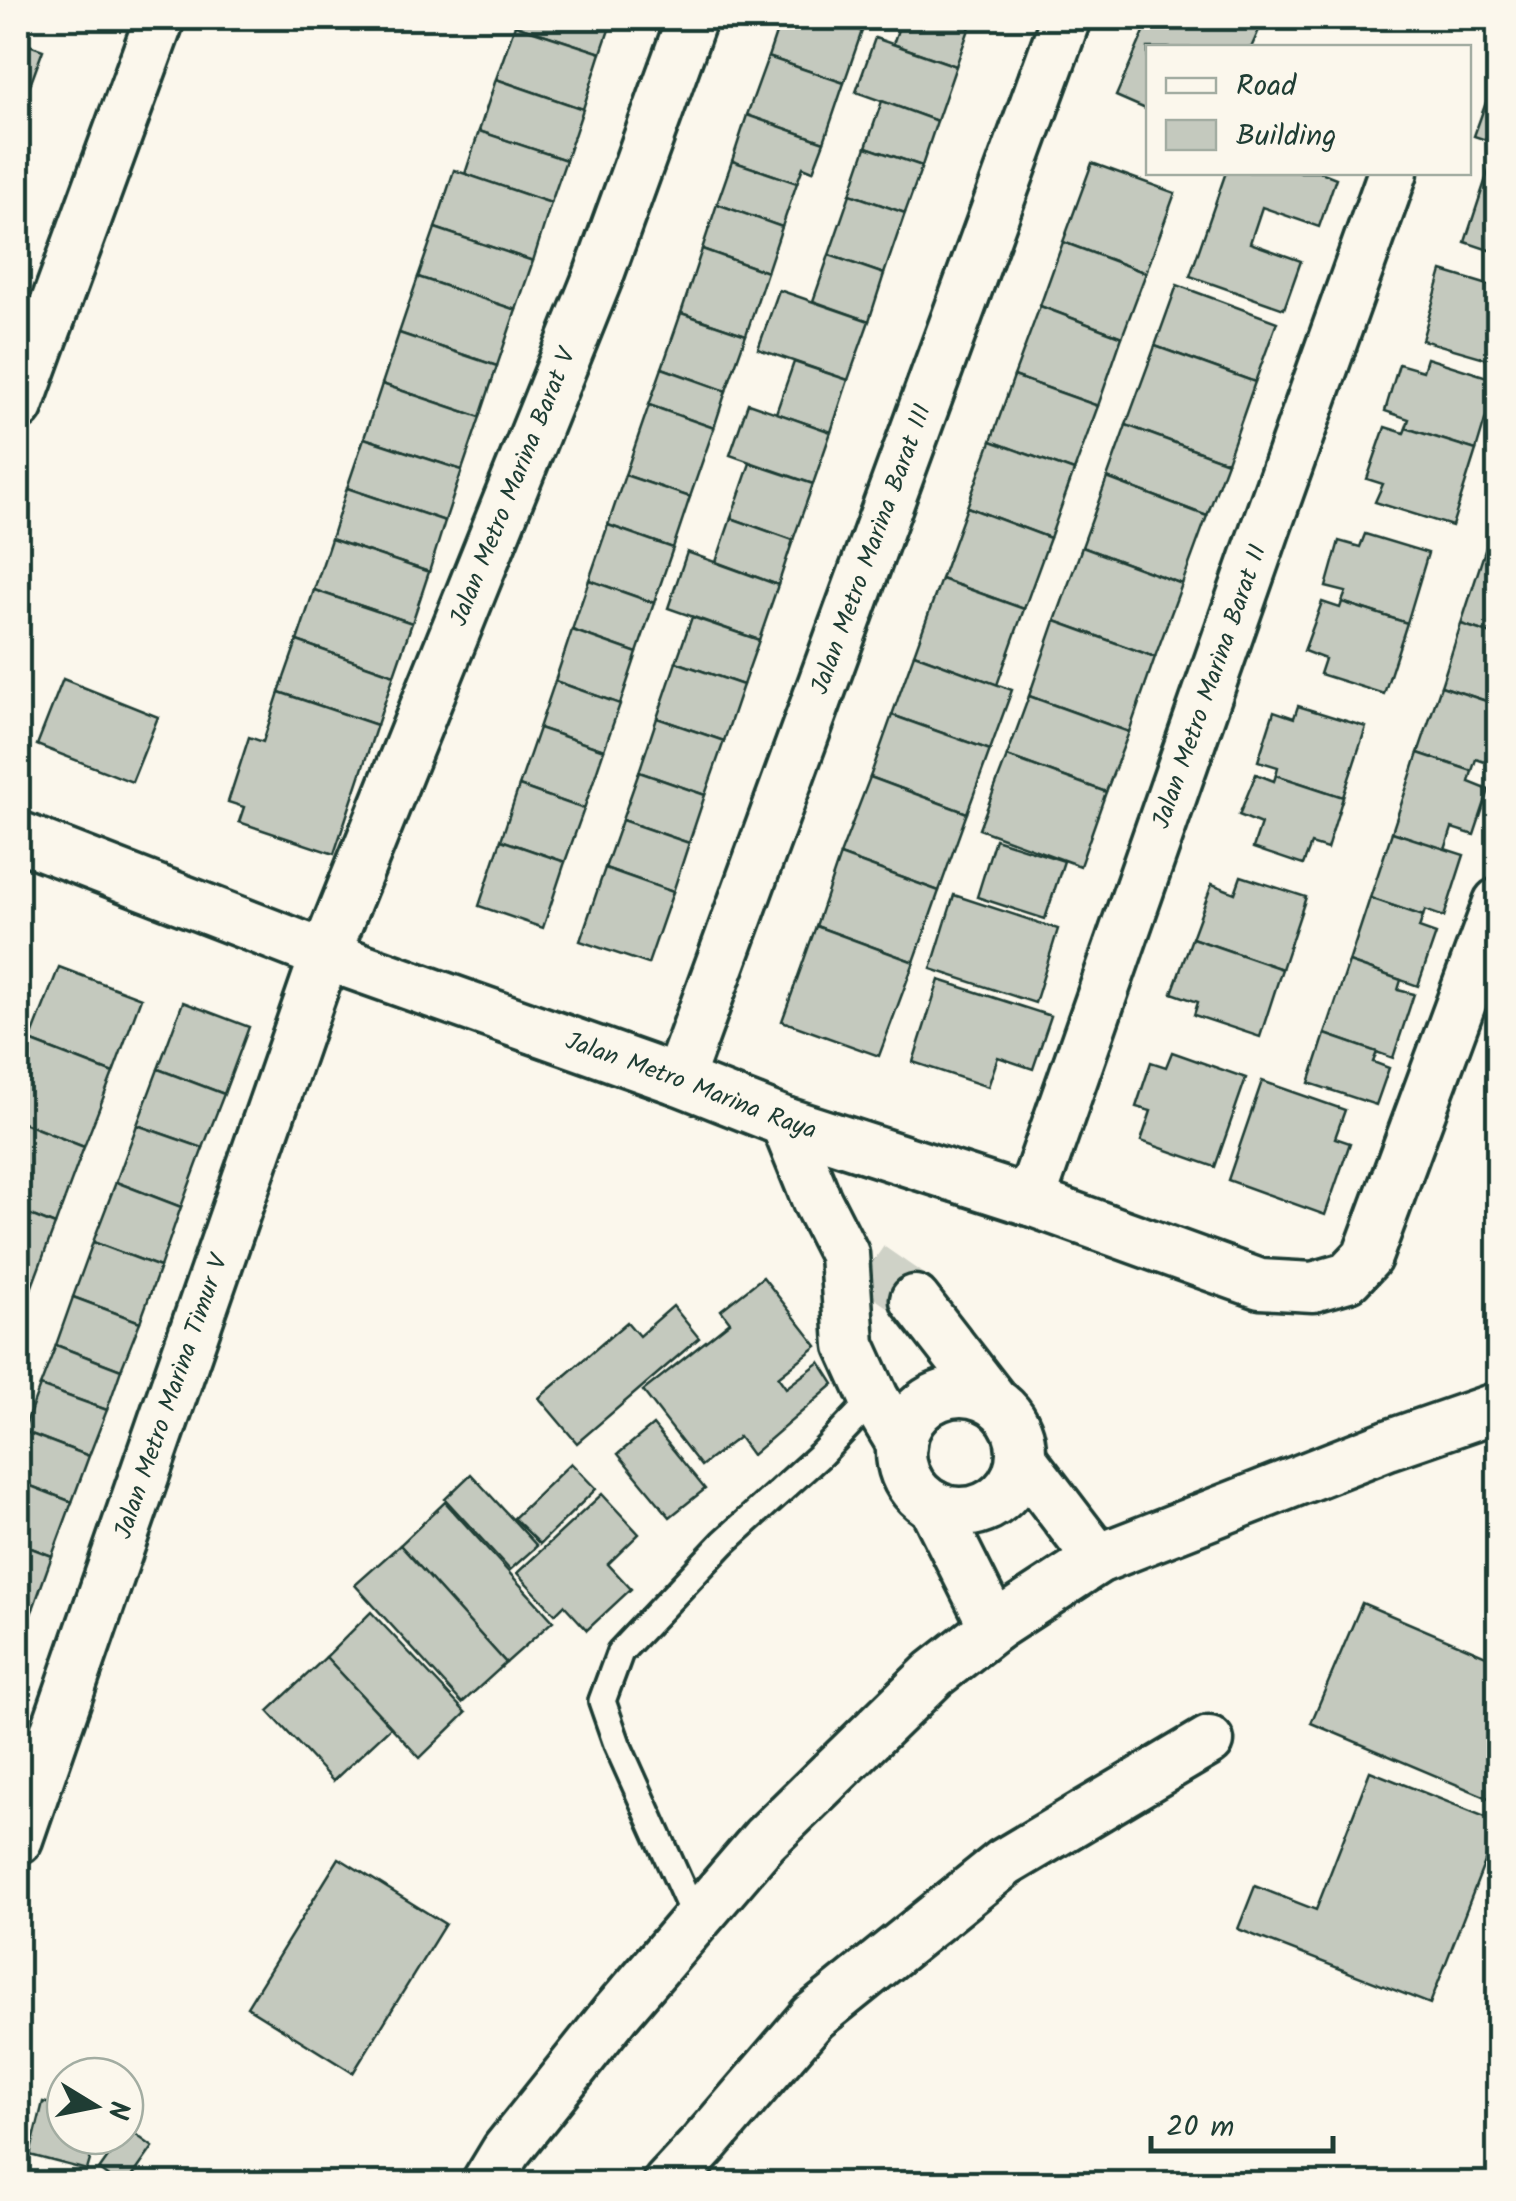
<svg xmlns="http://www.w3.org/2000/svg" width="1516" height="2201" font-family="Kalam,sans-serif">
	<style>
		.building { fill: #c4c9be; stroke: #1f3d34; stroke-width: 2.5 }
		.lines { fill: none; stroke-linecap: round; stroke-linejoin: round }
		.minor-tunnel { stroke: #cfd2c7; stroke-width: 48; stroke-dasharray: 48 24; stroke-linecap: butt }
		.service-casing { stroke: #1f3d34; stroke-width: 32 }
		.minor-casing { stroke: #1f3d34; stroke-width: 55 }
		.service { stroke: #fbf7ec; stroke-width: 25 }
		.minor { stroke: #fbf7ec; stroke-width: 48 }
		.labels { text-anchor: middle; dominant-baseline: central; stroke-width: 9; stroke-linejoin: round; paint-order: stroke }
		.street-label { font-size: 25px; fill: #1f3d34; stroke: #fbf7ec }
	</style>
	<rect width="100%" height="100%" fill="#fbf7ec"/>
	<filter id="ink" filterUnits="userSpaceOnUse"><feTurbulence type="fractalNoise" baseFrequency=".01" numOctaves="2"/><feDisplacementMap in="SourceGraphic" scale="20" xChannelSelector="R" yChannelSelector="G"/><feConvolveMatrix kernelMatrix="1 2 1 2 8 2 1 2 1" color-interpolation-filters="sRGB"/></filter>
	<g filter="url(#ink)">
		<g class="building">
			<polygon points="517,18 613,18 601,53 515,25"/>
			<polygon points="781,18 823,18 862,31 844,83 768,57"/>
			<polygon points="823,18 866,18 862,31"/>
			<polygon points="902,18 973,18 956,66 893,44"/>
			<polygon points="1150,18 1230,18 1259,30 1251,48 1148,48 1148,110 1116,96"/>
			<polygon points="515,25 601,53 583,109 496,79"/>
			<polygon points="875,38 956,66 937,121 856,92"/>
			<polygon points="18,41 43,50 18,118"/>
			<polygon points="768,57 844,83 824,142 747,115"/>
			<polygon points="496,79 583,109 566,160 479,131"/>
			<polygon points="1490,91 1498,94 1498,144 1474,136"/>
			<polygon points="882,101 937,121 922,166 866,147"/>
			<polygon points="747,115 824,142 813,171 803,167 797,183 732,161"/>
			<polygon points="479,131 566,160 551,203 465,174"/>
			<polygon points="866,147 922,166 905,213 850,194"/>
			<polygon points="1495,151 1498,152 1498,253 1465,242"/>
			<polygon points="732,161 797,183 782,227 717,204"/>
			<polygon points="1092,163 1175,193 1146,273 1063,242"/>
			<polygon points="454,170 551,203 533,261 435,228"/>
			<polygon points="1226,172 1321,172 1336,178 1319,227 1262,207 1250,243 1301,261 1284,309 1190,276"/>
			<polygon points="850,194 905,213 884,274 829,255"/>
			<polygon points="717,204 782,227 767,272 702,249"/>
			<polygon points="435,228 533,261 516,310 418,277"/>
			<polygon points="1063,242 1146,273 1122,337 1040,306"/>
			<polygon points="702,249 767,272 746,335 681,313"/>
			<polygon points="829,255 884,274 869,321 813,301"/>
			<polygon points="1442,271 1498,288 1498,348 1495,361 1422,340"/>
			<polygon points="418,277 516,310 497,366 399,333"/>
			<polygon points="1177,285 1277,322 1255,382 1155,346"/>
			<polygon points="779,290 869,321 848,380 758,349"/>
			<polygon points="1040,306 1122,337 1098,406 1014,376"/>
			<polygon points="681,313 746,335 726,391 662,368"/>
			<polygon points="399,333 497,366 480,417 382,384"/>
			<polygon points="1155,346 1255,382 1227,462 1126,425"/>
			<polygon points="1427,358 1497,380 1476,450 1406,428 1409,419 1385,411 1399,364 1423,371"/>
			<polygon points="794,362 848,380 831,432 776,413"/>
			<polygon points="662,368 726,391 714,428 649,405"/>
			<polygon points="1014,376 1098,406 1074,471 991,441"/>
			<polygon points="382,384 480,417 462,470 364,438"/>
			<polygon points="748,403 831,432 813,484 730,455"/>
			<polygon points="649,405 714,428 690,497 625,475"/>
			<polygon points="1126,425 1227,462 1207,516 1107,478"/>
			<polygon points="1385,427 1404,433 1406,428 1476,450 1452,526 1375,502 1383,484 1367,479"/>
			<polygon points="364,438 462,470 445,521 347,488"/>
			<polygon points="991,441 1074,471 1050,538 967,507"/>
			<polygon points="750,463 813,484 793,540 731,518"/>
			<polygon points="625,475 690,497 673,548 608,525"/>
			<polygon points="1107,478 1207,516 1182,584 1082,547"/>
			<polygon points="347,488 445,521 429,572 331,539"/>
			<polygon points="967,507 1050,538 1024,609 941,579"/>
			<polygon points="731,518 793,540 778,585 716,562"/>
			<polygon points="608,525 673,548 654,603 589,580"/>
			<polygon points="1365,534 1428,553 1407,623 1342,602 1346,592 1326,587 1339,541 1360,547"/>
			<polygon points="331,539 429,572 412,623 314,590"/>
			<polygon points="1487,544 1498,548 1498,636 1461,624"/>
			<polygon points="1082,547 1182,584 1155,657 1055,621"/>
			<polygon points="687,552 778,585 759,640 668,608"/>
			<polygon points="941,579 1024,609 997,685 914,654"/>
			<polygon points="589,580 654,603 637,653 572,630"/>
			<polygon points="314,590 412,623 394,675 297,641"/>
			<polygon points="1322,602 1340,608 1342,602 1407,623 1384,694 1320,674 1325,659 1304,651"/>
			<polygon points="692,617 759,640 743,685 676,662"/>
			<polygon points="1055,621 1155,657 1129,732 1029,696"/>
			<polygon points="1461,624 1498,636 1498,705 1441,686"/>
			<polygon points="572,630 637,653 620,704 555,681"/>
			<polygon points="297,641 394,675 377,725 279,692"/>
			<polygon points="914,654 1012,690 990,750 892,715"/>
			<polygon points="676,662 743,685 724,741 657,718"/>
			<polygon points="63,679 158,717 132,782 37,745"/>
			<polygon points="555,681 620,704 604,750 539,728"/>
			<polygon points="1441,686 1498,705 1498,759 1496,766 1476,759 1472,771 1418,753"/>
			<polygon points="279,692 377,725 334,854 239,822 244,807 228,802 249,737 263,742"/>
			<polygon points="1029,696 1129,732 1106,792 1007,756"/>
			<polygon points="1298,706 1366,727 1343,797 1276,775 1278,767 1258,761 1274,711 1294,718"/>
			<polygon points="892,715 990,750 967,813 870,777"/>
			<polygon points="657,718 724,741 705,795 639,772"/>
			<polygon points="539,728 604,750 584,809 519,786"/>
			<polygon points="1418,753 1472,771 1469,782 1489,790 1474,835 1452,828 1445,850 1392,832"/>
			<polygon points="1007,756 1106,792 1080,866 979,829"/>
			<polygon points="639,772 705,795 689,843 622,820"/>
			<polygon points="1256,774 1274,781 1276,775 1343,797 1327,849 1311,844 1303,865 1253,848 1261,824 1239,815"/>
			<polygon points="870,777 967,813 939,891 840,855"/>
			<polygon points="519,786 584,809 565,862 501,840"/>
			<polygon points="622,820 689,843 673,892 605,868"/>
			<polygon points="1392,832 1464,855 1444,917 1425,910 1423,916 1370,898"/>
			<polygon points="995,839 1064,861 1045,919 977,897"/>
			<polygon points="501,840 565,862 543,928 479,906"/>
			<polygon points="840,855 939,891 914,962 816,926"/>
			<polygon points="605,868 673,892 648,964 580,941"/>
			<polygon points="1241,876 1306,897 1282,969 1192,938 1212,884 1235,893"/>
			<polygon points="954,895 1058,929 1035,1003 931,969"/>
			<polygon points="1370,898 1423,916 1419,928 1436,934 1418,986 1349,962"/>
			<polygon points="816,926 914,962 879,1056 782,1021"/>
			<polygon points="1192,938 1282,969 1260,1037 1194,1015 1198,1002 1172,993"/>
			<polygon points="1349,962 1401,980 1398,990 1414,994 1393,1058 1325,1034"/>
			<polygon points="59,967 141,998 113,1073 30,1041"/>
			<polygon points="939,980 1051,1016 1033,1069 998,1057 988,1087 913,1062"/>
			<polygon points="183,1002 249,1027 224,1094 158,1069"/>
			<polygon points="1325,1034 1377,1052 1373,1062 1389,1068 1376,1105 1309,1083"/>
			<polygon points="30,1041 113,1073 84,1147 18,1121 18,1075"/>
			<polygon points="1172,1052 1246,1078 1215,1167 1141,1141 1151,1111 1136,1107 1151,1062 1166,1067"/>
			<polygon points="158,1069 224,1094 203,1148 137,1125"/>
			<polygon points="1262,1081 1345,1110 1335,1138 1350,1143 1325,1215 1228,1180"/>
			<polygon points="18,1121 84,1147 55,1225 18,1210"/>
			<polygon points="137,1125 203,1148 181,1207 116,1182"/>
			<polygon points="116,1182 181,1207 160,1267 93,1242"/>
			<polygon points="18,1210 55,1225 31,1289 18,1283"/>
			<polygon points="93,1242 160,1267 140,1322 73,1297"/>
			<polygon points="884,1252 922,1294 899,1315 861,1274"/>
			<polygon points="763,1277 817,1346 778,1377 786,1388 820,1362 834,1384 752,1455 739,1437 701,1466 643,1391 730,1322 721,1310"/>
			<polygon points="18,1283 31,1289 18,1323"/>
			<polygon points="73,1297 140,1322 121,1370 56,1345"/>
			<polygon points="673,1306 699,1338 577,1443 539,1398 627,1322 639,1336"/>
			<polygon points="56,1345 121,1370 107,1410 40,1386"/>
			<polygon points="40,1386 107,1410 89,1456 23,1431"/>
			<polygon points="653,1425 705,1489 670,1517 618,1454"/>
			<polygon points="23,1431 89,1456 72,1502 18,1481 18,1446"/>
			<polygon points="571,1463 596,1489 540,1544 514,1518"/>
			<polygon points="471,1474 537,1546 510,1570 445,1499"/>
			<polygon points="18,1481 72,1502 52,1556 18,1543"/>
			<polygon points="602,1494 639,1534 608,1564 631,1589 587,1630 564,1605 555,1614 517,1573"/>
			<polygon points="445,1502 553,1621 506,1663 400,1545"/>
			<polygon points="18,1543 52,1556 33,1609 18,1603"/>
			<polygon points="400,1545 506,1663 462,1703 355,1585"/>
			<polygon points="18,1603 33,1609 18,1649"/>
			<polygon points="1362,1603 1498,1661 1498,1802 1311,1723"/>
			<polygon points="371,1612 466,1713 420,1758 326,1657"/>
			<polygon points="326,1657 391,1727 333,1781 268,1711"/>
			<polygon points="1370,1771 1498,1822 1498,1828 1430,2004 1238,1929 1255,1886 1316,1910"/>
			<polygon points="339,1858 445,1924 353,2073 247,2007"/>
			<polygon points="43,2102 65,2108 65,2136 97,2136 87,2170 30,2155"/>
			<polygon points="128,2129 153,2147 127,2184 118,2184 99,2170 123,2136 125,2136"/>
		</g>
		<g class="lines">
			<polyline class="minor-tunnel" points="870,1266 906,1291 915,1300"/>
			<g class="service-casing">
				<polyline id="service" points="696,1920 617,1744 602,1701 620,1652 724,1542 821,1454 874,1398"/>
			</g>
			<g class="minor-casing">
				<g id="minor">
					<polyline points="18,406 160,18"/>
					<path id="s1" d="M18,836L325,955L678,1080L785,1122L1030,1201L1260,1284L1313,1287L1348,1277L1367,1257L1498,903"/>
					<path id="s2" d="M678,1080L1066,18"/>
					<polyline points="785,1122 817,1201 844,1254 850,1345 874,1398 902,1445"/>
					<path id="s3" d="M1030,1201L1265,530L1393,172"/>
					<polyline points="915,1300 991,1398"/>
					<circle cx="961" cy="1452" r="60"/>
					<polyline points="1021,1458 1098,1559"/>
					<polyline points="933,1505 994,1627"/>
					<path id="s4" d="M18,1839L325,955L598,277L692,18"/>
					<polyline points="486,2184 506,2151 616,2013 765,1839 934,1674 994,1627 1098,1559 1388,1445 1498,1407"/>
					<polyline points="667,2184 704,2144 813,2017 1004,1863 1209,1741"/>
				</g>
			</g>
			<use href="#service" class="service"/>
			<use href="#minor" class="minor"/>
		</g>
	</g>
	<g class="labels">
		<g class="street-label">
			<text stroke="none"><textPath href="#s4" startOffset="1440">Jalan Metro Marina Barat V</textPath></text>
			<text stroke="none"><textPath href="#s2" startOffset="565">Jalan Metro Marina Barat III</textPath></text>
			<text stroke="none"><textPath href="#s3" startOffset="545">Jalan Metro Marina Barat II</textPath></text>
			<text stroke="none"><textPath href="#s1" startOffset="718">Jalan Metro Marina Raya</textPath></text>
			<text stroke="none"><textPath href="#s4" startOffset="468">Jalan Metro Marina Timur V</textPath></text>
		</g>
	</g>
	<rect width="1516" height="2201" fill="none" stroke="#fbf7ec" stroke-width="60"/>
	<rect x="30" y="30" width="1456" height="2141" fill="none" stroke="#1f3d34" stroke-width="4" filter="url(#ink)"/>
	<rect x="1146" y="45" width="325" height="130" fill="#fbf7ec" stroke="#a3ada2" stroke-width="2.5"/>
	<rect x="1166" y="78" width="50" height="15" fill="#fbf7ec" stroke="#a3ada2" stroke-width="2.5"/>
	<text x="1236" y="95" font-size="30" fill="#1f3d34">Road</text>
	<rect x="1166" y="120" width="50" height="30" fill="#c4c9be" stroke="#a3ada2" stroke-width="2.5"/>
	<text x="1236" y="145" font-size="30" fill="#1f3d34">Building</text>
	<g transform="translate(95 2106) rotate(100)"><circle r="48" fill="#fbf7ec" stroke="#a3ada2" stroke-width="2.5"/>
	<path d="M0-8L18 38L0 25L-18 38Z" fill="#1f3d34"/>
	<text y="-15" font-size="28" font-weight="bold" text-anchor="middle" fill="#1f3d34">N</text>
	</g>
	<path d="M1151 2136v15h182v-15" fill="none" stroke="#1f3d34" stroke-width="5"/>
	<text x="1166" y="2136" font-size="30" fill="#1f3d34" stroke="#fbf7ec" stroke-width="8" paint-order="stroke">20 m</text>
</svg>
